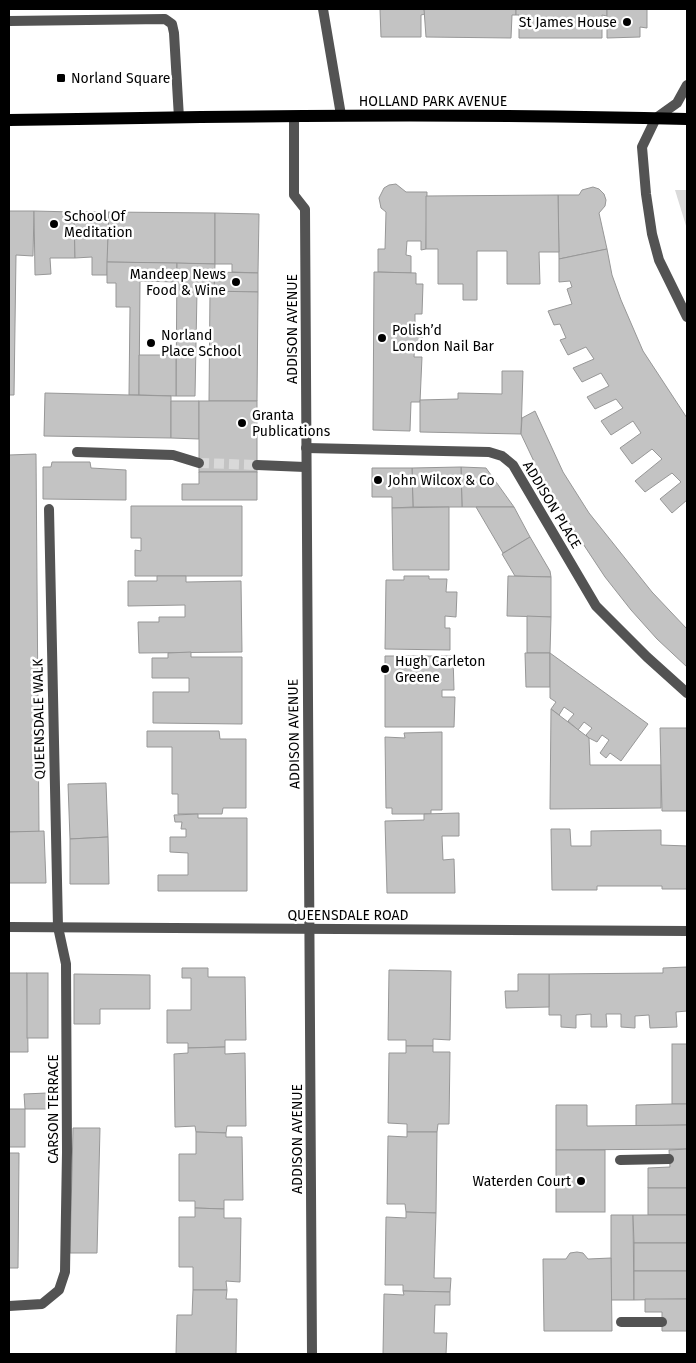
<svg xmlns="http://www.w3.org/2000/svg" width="696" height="1363" font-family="'Fira Sans',sans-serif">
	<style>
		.green { fill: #dadada }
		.building { fill: #c3c3c3; stroke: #979797 }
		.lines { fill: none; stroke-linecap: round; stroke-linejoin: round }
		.minor-tunnel { stroke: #d9d9d9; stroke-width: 10; stroke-dasharray: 10 5; stroke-linecap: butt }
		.service { stroke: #535353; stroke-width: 10 }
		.minor { stroke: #535353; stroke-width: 10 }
		.tertiary { stroke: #535353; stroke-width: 10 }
		.primary { stroke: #000; stroke-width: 12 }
		.poi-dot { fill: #000; stroke: #fff; stroke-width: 2 }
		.labels { text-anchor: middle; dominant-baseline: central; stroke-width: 5; stroke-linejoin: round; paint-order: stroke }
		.poi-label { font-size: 14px; fill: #000; stroke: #fff; text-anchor: start }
		.street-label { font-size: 14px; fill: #000; stroke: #fff }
	</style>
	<rect width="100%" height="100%" fill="#fff"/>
	<polygon class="green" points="675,190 687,190 687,229"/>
	<g class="building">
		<polygon points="380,9 424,9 425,14 421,15 421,37 381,37"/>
		<polygon points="424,9 516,9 516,15 512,15 511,38 426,37"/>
		<polygon points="516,9 607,9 607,16 602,15 602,38 519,38 519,15 516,15"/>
		<polygon points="607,9 647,9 647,28 640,27 640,37 607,38"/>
		<polygon points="396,184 406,192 427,192 426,249 421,250 421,241 407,241 406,255 411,256 411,273 378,272 378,249 385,249 386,212 381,208 379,198 384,188 389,185"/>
		<polygon points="593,187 599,189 604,194 606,200 605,206 599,213 607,249 559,259 558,195 579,195 582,190"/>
		<polygon points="558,195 559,252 539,252 540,284 507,284 507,251 477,251 477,300 463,300 463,284 438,284 438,249 426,249 426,196"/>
		<polygon points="9,211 34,211 33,256 16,255 14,395 9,395"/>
		<polygon points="34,211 74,212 75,258 50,258 51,274 35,275"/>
		<polygon points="74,212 109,212 107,275 92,275 92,257 75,258"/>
		<polygon points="109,212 215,213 215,264 107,262"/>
		<polygon points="215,213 259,214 258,273 232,272 232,264 215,264"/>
		<polygon points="607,249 612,275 621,300 643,351 687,418 687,500 672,513 660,499 681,482 672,473 645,492 635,481 662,459 652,449 632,464 620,448 641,433 633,421 611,435 601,421 623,408 616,399 595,409 587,397 609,386 601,373 582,382 573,368 594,359 586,347 568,355 560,340 566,338 560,324 554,325 548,311 572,304 567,289 572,287 570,281 559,282 559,259"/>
		<polygon points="107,262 177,263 177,282 140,281 139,395 129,395 130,307 116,307 116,283 107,283"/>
		<polygon points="177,263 215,264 214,292 197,291 195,396 176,396"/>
		<polygon points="215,272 258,273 258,292 214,292"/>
		<polygon points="374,272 416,273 416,284 423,284 422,314 415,314 415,327 423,327 422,343 415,342 414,357 422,357 420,402 411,402 410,431 373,430"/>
		<polygon points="210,291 258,292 257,401 209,401"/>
		<polygon points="139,355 176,355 176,396 139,395"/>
		<polygon points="502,371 523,371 521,434 420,432 420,400 458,399 458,393 502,394"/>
		<polygon points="45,393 171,396 171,438 44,436"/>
		<polygon points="171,401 199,401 199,439 171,438"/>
		<rect x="199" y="401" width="58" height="71"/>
		<polygon points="535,411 563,472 589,513 652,592 687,629 687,667 657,639 631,610 605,577 560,509 539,472 521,434 522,418"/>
		<polygon points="36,454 39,832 9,832 9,455"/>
		<polygon points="52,462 90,462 91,468 126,470 126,500 43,499 43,467 51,467"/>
		<polygon points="461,467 486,468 514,507 462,507"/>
		<polygon points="461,467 462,507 413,507 412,468"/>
		<polygon points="372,468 412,468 413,507 392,508 392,497 372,497"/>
		<polygon points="199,472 257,472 257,500 182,500 182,484 199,484"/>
		<polygon points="131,506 242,506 242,576 135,576 135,550 141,551 141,538 131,538"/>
		<polygon points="449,507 449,570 393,570 392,508"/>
		<polygon points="476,507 514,507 530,537 503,553"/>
		<polygon points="530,537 550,571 551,577 515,576 502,554"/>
		<polygon points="157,576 186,576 186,582 241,581 242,652 139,653 138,622 159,622 159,617 185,617 185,605 128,606 128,581 157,581"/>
		<polygon points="404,576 429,576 429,579 447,579 446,592 457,592 456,617 445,616 445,628 450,628 450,650 385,649 386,580 404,580"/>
		<polygon points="508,576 551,577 551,617 507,616"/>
		<polygon points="527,616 551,617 550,653 527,653"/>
		<polygon points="191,652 191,657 242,657 242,724 153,723 153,692 189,692 189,678 152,678 152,658 168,658 168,653"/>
		<polygon points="525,653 550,653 550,687 526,687"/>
		<polygon points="550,653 648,724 621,761 610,753 606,758 600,753 609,740 602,735 597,742 589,738 586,735 592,728 584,722 578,730 568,721 574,714 564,707 559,715 551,709 556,702 550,698"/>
		<polygon points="385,656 453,656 454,690 442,690 442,697 455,697 454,727 385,727"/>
		<polygon points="551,709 589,738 590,765 661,765 661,808 550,809"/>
		<polygon points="660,728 687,728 687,811 662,811"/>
		<polygon points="147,731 219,731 220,739 246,739 246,808 223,808 222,814 178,814 178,794 172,794 172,747 147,747"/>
		<polygon points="442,732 442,810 431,810 431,814 392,814 392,808 386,808 385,737 405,738 404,733"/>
		<polygon points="106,783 108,837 70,839 68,784"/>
		<polygon points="459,813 459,836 442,836 443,860 454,859 455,893 387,893 385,821 424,820 424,814"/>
		<polygon points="198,814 198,818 247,818 247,891 158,891 158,875 188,875 188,853 170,852 170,837 186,837 186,829 181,829 182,822 175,822 174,815"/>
		<polygon points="551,829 570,829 571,846 591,846 591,831 661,830 661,845 687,846 687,889 662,889 662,886 597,886 597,890 552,890"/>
		<polygon points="44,831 46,883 9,883 9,832"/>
		<polygon points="108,837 109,884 70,884 70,839"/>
		<polygon points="687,967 687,1011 676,1012 677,1027 650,1028 649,1015 635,1016 635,1028 621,1027 621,1014 606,1014 607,1027 591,1027 591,1014 576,1015 576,1028 561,1027 561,1015 549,1015 549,974 663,973 663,968"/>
		<polygon points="182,968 208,968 208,977 245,977 246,1040 225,1040 225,1047 188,1048 188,1043 167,1043 167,1010 191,1010 191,978 182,978"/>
		<polygon points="389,970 451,971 450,1040 433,1039 433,1046 406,1046 406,1040 388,1040"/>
		<polygon points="9,973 27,973 28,1052 9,1052"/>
		<rect x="27" y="973" width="21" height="65"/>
		<polygon points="74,974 150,975 150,1009 100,1009 100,1024 74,1024"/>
		<polygon points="518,974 549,974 549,1007 506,1008 505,991 518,991"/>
		<rect x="672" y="1044" width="15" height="60"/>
		<polygon points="406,1046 433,1046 433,1052 450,1052 449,1124 438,1124 437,1132 407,1132 407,1124 388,1123 389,1053 406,1053"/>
		<polygon points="225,1047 225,1054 245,1053 246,1126 227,1126 226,1133 196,1132 195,1126 175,1127 174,1054 188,1053 188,1048"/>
		<polygon points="47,1093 47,1109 25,1109 24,1094"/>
		<polygon points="672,1104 687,1104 687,1125 636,1126 636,1105"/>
		<polygon points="556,1105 587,1105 587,1126 687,1125 687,1149 556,1150"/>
		<rect x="9" y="1109" width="16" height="38"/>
		<polygon points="73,1128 100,1128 97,1253 70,1253"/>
		<polygon points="196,1132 226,1133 226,1137 242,1137 243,1200 224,1200 224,1209 195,1208 195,1201 179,1201 179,1154 196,1154"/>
		<polygon points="407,1132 437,1132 436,1213 406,1212 405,1204 387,1204 388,1136 407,1137"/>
		<polygon points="687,1149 687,1188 648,1188 648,1168 670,1167 669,1150"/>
		<rect x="556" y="1150" width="49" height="62"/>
		<polygon points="9,1153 19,1153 18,1268 9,1268"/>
		<rect x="648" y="1188" width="39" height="27"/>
		<polygon points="195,1208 224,1209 224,1218 241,1218 240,1282 226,1281 227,1290 193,1290 193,1267 179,1267 179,1217 195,1217"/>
		<polygon points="406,1212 436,1213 434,1278 451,1278 450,1292 403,1291 403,1285 385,1285 386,1217 406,1218"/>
		<polygon points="611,1215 633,1215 634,1300 611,1300"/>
		<polygon points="633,1215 687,1215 687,1243 634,1243"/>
		<rect x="634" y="1243" width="53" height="28"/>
		<polygon points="577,1252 583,1253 588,1259 611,1258 612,1331 544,1331 543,1259 566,1259 570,1253"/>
		<polygon points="634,1271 687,1271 687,1299 634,1300"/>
		<polygon points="193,1290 227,1290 226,1299 237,1299 236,1354 176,1354 177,1315 192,1315"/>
		<polygon points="403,1291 450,1292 450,1305 435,1305 434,1333 447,1333 446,1354 383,1354 384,1294 404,1295"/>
		<polygon points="645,1299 687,1299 687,1331 662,1331 662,1312 645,1312"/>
	</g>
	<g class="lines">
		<polyline class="minor-tunnel" points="199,463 257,465"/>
		<g class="service">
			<polyline points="620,1160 669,1159"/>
			<polyline points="621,1322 662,1322"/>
		</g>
		<g class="minor">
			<polyline points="9,21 165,19 172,24 174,33 179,118"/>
			<polyline points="294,117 294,195 305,209 312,1354"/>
			<polyline points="306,448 489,452 502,456 513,465 596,606 647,657 687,693"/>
			<polyline points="77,452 173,455 199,463"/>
			<polyline points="257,465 305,467"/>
			<polyline points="9,927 687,931"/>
			<polyline points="9,1306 42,1304 59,1290 65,1272 67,1152 66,964 58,927 49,509"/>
		</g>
		<g class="tertiary">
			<polyline points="323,9 341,115"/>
			<polyline points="687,85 677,103 656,118 642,147 646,194 652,234 659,260 687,317"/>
		</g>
		<path class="primary" d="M9,120C235,116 461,113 687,119"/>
	</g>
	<g class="poi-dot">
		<circle cx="627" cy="22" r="5"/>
		<rect x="56" y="73" width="10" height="10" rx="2.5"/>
		<circle cx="54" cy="224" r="5"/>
		<circle cx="236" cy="282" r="5"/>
		<circle cx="382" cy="338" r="5"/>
		<circle cx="151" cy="343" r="5"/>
		<circle cx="242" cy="423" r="5"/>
		<circle cx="378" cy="480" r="5"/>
		<circle cx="385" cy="669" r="5"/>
		<circle cx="581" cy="1181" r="5"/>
	</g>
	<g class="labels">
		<g class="poi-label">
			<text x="617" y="22" text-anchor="end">St James House</text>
			<text x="71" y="78">Norland Square</text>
			<text x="64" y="216">School Of<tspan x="64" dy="16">Meditation</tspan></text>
			<text x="226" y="274" text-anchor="end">Mandeep News<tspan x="226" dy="16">Food &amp; Wine</tspan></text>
			<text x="392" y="330">Polish’d<tspan x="392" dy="16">London Nail Bar</tspan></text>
			<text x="161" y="335">Norland<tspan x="161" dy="16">Place School</tspan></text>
			<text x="252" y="415">Granta<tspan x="252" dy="16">Publications</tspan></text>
			<text x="388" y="480">John Wilcox &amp; Co</text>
			<text x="395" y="661">Hugh Carleton<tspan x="395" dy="16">Greene</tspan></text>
			<text x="571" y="1181" text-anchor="end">Waterden Court</text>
		</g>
		<g class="street-label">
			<text x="433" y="101">HOLLAND PARK AVENUE</text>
			<text transform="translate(292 329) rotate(-90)">ADDISON AVENUE</text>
			<text transform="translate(552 505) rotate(59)">ADDISON PLACE</text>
			<text transform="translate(39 719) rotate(-91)">QUEENSDALE WALK</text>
			<text transform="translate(294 734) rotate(-91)">ADDISON AVENUE</text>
			<text x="348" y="915">QUEENSDALE ROAD</text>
			<text transform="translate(53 1109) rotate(-90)">CARSON TERRACE</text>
			<text transform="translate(297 1139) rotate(-90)">ADDISON AVENUE</text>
		</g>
	</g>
	<rect width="696" height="1363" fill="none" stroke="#000000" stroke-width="20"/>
</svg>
